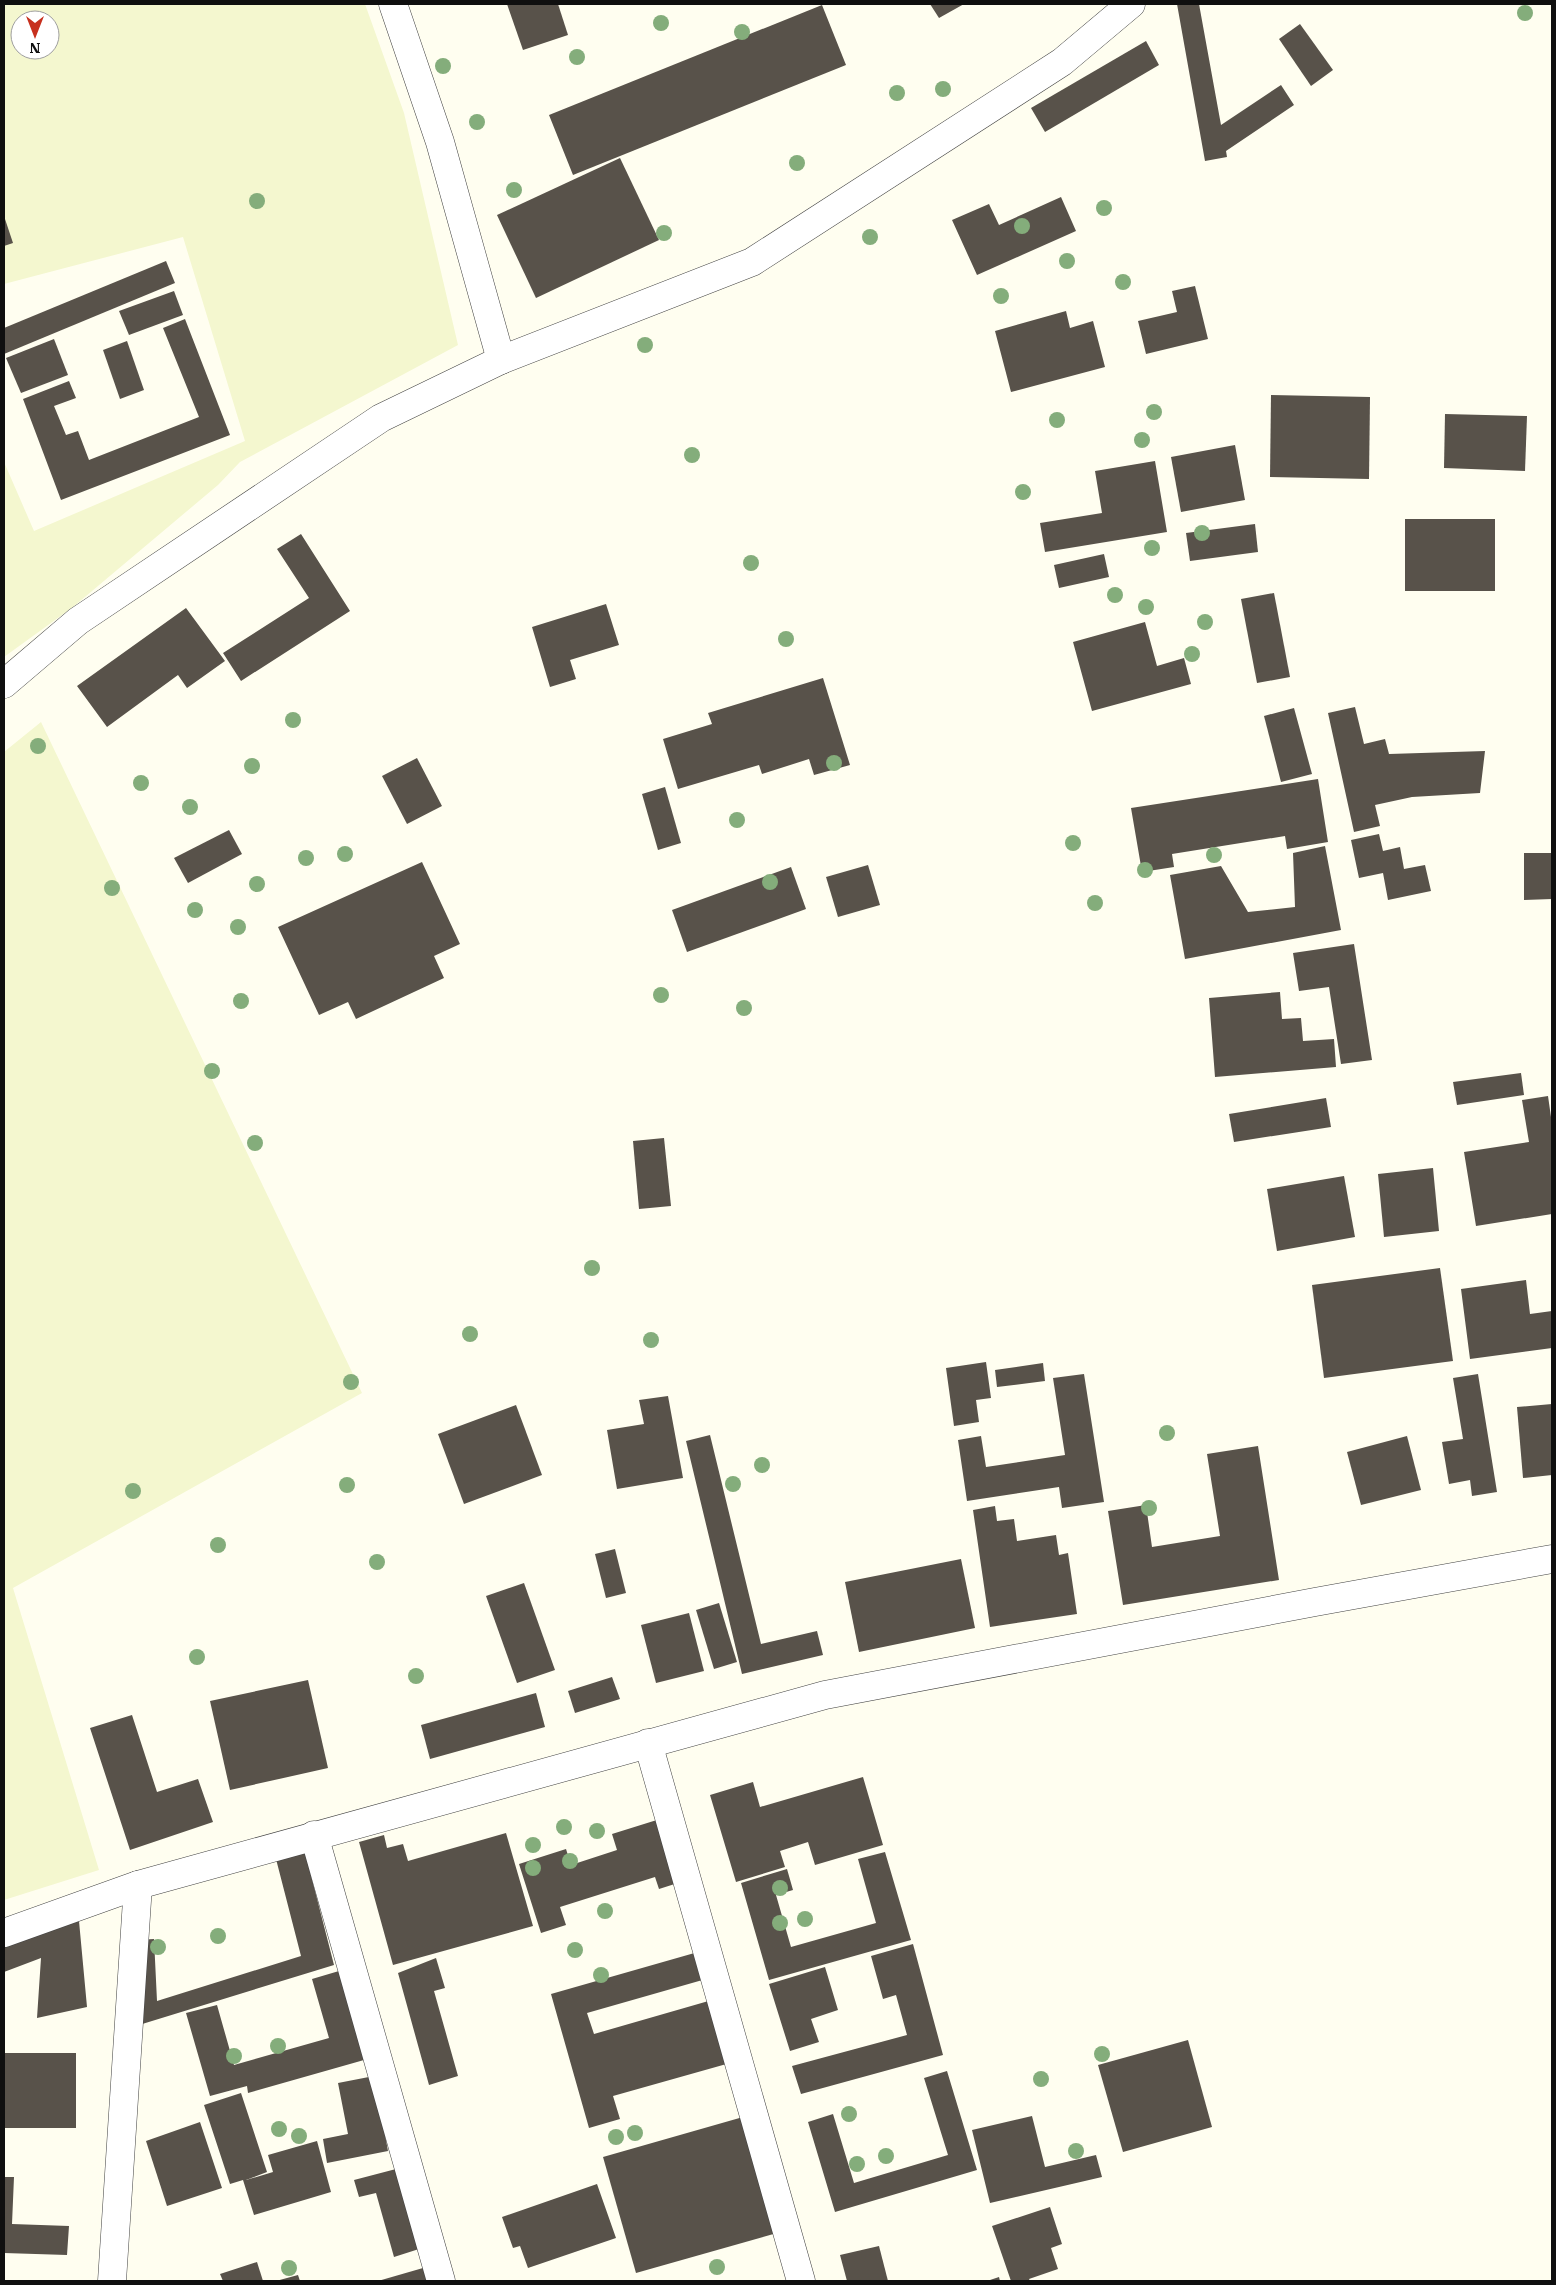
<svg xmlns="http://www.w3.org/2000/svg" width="1556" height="2285" font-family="'IBM Plex Serif',serif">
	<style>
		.farmland { fill: #f4f7cf; fill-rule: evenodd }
		.building { fill: #58524a }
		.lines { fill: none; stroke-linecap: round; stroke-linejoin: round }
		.minor-casing { stroke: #424242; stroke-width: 29 }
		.minor { stroke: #fff; stroke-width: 28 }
		.tree { fill: #84ad7b }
	</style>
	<rect width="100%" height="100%" fill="#fffef0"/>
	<g class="farmland">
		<path d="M4,4H365L404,113L458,345L240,462L218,485L73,607L4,657V462L34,531L245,441L183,237L4,284ZM20,20H50V50H20Z"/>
		<polygon points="41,722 362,1393 13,1588 99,1870 4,1900 4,752"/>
	</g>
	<g class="building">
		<polygon points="507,4 558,4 568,35 523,50"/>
		<polygon points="930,4 964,4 939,18"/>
		<polygon points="1177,4 1199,4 1221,125 1281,85 1294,105 1226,151 1227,157 1205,161"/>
		<polygon points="822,5 846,65 573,175 549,115"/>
		<polygon points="1300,24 1333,70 1311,86 1279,39"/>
		<polygon points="1146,41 1159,65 1045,132 1031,108"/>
		<polygon points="620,158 659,240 536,298 497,215"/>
		<polygon points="1061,197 1076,231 977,275 952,220 989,204 999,225"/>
		<polygon points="4,216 13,243 4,246"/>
		<polygon points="166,261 175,283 4,354 4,328"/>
		<polygon points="1195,286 1208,339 1146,354 1138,321 1177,312 1172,291"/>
		<polygon points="174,291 183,315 129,335 119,311"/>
		<polygon points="1066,311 1070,328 1093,321 1105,367 1011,392 995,331"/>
		<polygon points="185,319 230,435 61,500 23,399 69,381 76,398 54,406 66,435 78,431 89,460 199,417 163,328"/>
		<polygon points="54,339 68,375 21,393 6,358"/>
		<polygon points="127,341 144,390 120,399 103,350"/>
		<polygon points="1271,395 1370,397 1369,479 1270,477"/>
		<polygon points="1445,414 1527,416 1525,471 1444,468"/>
		<polygon points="1235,445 1245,500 1181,512 1171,457"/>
		<polygon points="1155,461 1167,532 1045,552 1040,523 1102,513 1095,471"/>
		<rect x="1405" y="519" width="90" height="72"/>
		<polygon points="1255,524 1258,552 1190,561 1186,533"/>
		<polygon points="301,534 350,611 241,681 223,653 309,598 277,549"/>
		<polygon points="1104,554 1109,577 1059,588 1054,565"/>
		<polygon points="1274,593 1290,677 1257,683 1241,599"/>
		<polygon points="606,604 619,645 570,660 576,679 550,687 532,627"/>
		<polygon points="186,608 225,661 187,688 178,675 107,727 77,686"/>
		<polygon points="1145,622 1157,666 1184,658 1191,684 1092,711 1073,642"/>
		<polygon points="823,678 850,765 814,775 809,759 762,774 759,765 678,789 663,739 712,724 708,713"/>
		<polygon points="1355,707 1364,744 1385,739 1389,754 1485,751 1480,793 1412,797 1375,805 1380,826 1354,832 1328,713"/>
		<polygon points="1294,708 1312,774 1281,782 1264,716"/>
		<polygon points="417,758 442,806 407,824 382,776"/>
		<polygon points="1318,779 1328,842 1287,849 1285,836 1172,854 1174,867 1142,872 1131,808"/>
		<polygon points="665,787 681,843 658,850 642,794"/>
		<polygon points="229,830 242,854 188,883 174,858"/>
		<polygon points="1379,834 1383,851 1400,847 1404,869 1425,865 1431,891 1388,900 1383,873 1359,878 1351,840"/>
		<polygon points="1325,846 1341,930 1185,959 1170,875 1221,866 1248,912 1295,907 1293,853"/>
		<polygon points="1524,853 1552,853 1552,899 1524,900"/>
		<polygon points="422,862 460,944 434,956 444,978 356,1019 348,1002 319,1015 278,927"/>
		<polygon points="868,865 880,905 838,917 826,877"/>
		<polygon points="791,867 806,909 687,952 672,910"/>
		<polygon points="1354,944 1372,1060 1341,1064 1329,987 1299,991 1293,953"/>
		<polygon points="1280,992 1282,1019 1301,1018 1303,1041 1334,1039 1336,1067 1215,1077 1209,998"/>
		<polygon points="1521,1073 1524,1095 1457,1105 1453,1082"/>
		<polygon points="1548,1096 1552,1124 1552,1214 1476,1226 1464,1152 1529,1142 1522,1100"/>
		<polygon points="1326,1098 1331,1127 1234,1142 1229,1114"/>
		<polygon points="664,1138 671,1206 639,1209 633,1141"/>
		<polygon points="1433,1168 1439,1231 1384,1237 1378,1174"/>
		<polygon points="1344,1176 1355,1237 1277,1251 1267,1189"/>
		<polygon points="1440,1268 1453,1361 1324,1378 1312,1285"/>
		<polygon points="1526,1280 1530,1314 1552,1311 1552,1348 1470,1359 1461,1289"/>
		<polygon points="986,1362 991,1398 976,1400 979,1422 954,1426 946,1368"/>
		<polygon points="1043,1363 1045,1381 997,1387 995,1370"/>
		<polygon points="1084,1374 1104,1502 1062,1508 1059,1487 967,1501 958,1440 981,1436 986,1467 1065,1455 1053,1378"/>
		<polygon points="1478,1374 1497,1492 1472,1496 1470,1480 1449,1484 1442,1442 1463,1439 1453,1378"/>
		<polygon points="668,1396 683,1478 617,1489 607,1430 644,1424 639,1400"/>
		<polygon points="1552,1404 1552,1475 1523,1478 1517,1407"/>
		<polygon points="516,1405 542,1475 464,1504 438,1434"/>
		<polygon points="710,1435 761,1644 817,1631 823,1655 742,1674 686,1441"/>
		<polygon points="1407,1436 1421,1490 1361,1505 1347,1452"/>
		<polygon points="1258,1446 1279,1580 1123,1605 1108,1511 1146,1505 1152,1547 1220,1536 1207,1454"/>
		<polygon points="995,1506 997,1521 1014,1519 1017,1541 1056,1535 1059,1555 1068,1553 1077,1614 990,1627 973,1510"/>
		<polygon points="615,1549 626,1593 606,1598 595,1554"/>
		<polygon points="961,1559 975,1628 859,1652 845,1582"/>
		<polygon points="524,1583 555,1670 517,1683 486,1596"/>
		<polygon points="719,1603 737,1662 714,1669 696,1610"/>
		<polygon points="689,1613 704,1671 656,1683 641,1625"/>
		<polygon points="612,1677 620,1699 575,1713 568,1691"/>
		<polygon points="308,1680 328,1768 230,1790 210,1701"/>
		<polygon points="536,1693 545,1727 430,1759 421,1725"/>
		<polygon points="132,1715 157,1792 198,1779 213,1822 130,1850 90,1728"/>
		<polygon points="863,1777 883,1845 815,1865 808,1842 780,1851 785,1867 736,1882 710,1795 753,1782 760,1807"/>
		<polygon points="660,1819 681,1882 659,1889 655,1877 560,1907 566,1925 541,1933 519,1864 566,1849 571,1865 617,1850 612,1834"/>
		<polygon points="506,1833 533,1926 393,1965 359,1842 384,1835 387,1848 403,1844 408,1861"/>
		<polygon points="305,1852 334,1965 139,2025 136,1940 154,1939 157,2001 301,1956 276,1859"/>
		<polygon points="885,1852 911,1940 769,1980 741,1883 787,1869 793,1890 776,1895 791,1947 876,1923 858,1859"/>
		<polygon points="79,1921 87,2007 37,2018 41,1958 4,1972 4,1945"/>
		<polygon points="913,1944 943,2055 801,2094 792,2066 907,2035 896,1995 883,1999 871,1956"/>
		<polygon points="698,1952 706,1979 587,2013 594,2034 712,2000 730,2063 613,2096 620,2119 589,2128 551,1994"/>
		<polygon points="436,1958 445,1988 434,1991 458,2076 429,2085 398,1973"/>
		<polygon points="825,1967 838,2010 811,2019 819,2042 790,2051 769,1984"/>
		<polygon points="339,1971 364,2060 248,2093 247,2086 210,2096 186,2013 217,2005 234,2065 329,2038 312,1979"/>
		<polygon points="1188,2040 1212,2127 1123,2152 1098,2065"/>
		<rect x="4" y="2053" width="72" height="75"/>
		<polygon points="947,2071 977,2170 835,2212 808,2122 833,2114 854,2183 948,2155 924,2078"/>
		<polygon points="374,2076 388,2151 327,2163 323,2139 348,2134 338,2083"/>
		<polygon points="241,2093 267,2172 246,2180 273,2172 268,2155 317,2141 331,2192 254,2215 243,2180 230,2184 204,2105"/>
		<polygon points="1032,2116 1045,2167 1096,2155 1102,2177 990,2203 972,2130"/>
		<polygon points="743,2117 777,2233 636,2273 603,2157"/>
		<polygon points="200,2122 222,2188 167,2206 146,2141"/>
		<polygon points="396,2169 419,2249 394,2257 376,2193 359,2197 354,2180"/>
		<polygon points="4,2177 14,2177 12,2224 69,2226 67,2255 4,2253"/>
		<polygon points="597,2184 616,2238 528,2268 520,2246 513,2248 502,2217"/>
		<polygon points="1050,2207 1062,2244 1051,2248 1058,2269 1029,2279 1030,2281 1011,2281 992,2226"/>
		<polygon points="879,2246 888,2281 847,2281 840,2255"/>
		<polygon points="257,2262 263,2281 223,2281 220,2274"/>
		<polygon points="423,2268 427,2281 378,2281"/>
		<polygon points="298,2275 300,2281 276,2281"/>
		<polygon points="999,2277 1000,2281 987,2281"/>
	</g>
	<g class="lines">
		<g class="minor-casing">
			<g id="minor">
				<polyline points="393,4 440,142 501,360"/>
				<polyline points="4,684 78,621 381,418 501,360 752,262 1062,62 1131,4"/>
				<polyline points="648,1743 801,2281"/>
				<polyline points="314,1835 441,2281"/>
				<polyline points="4,1933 138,1885 825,1695 1315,1602 1552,1559"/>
				<polyline points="112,2281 138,1885"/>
			</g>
		</g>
		<use href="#minor" class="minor"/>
	</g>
	<g class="tree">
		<circle cx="1525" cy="13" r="8"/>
		<circle cx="661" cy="23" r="8"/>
		<circle cx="742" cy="32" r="8"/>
		<circle cx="577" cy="57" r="8"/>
		<circle cx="443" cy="66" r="8"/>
		<circle cx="943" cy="89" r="8"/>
		<circle cx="897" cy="93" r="8"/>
		<circle cx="477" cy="122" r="8"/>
		<circle cx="797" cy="163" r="8"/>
		<circle cx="514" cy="190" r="8"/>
		<circle cx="257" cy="201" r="8"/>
		<circle cx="1104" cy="208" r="8"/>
		<circle cx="1022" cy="226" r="8"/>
		<circle cx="664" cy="233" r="8"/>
		<circle cx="870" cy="237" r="8"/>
		<circle cx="1067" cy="261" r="8"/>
		<circle cx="1123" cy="282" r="8"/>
		<circle cx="1001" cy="296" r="8"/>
		<circle cx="645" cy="345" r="8"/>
		<circle cx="1154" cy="412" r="8"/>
		<circle cx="1057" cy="420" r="8"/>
		<circle cx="1142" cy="440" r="8"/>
		<circle cx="692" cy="455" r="8"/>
		<circle cx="1023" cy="492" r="8"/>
		<circle cx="1202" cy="533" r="8"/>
		<circle cx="1152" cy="548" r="8"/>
		<circle cx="751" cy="563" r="8"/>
		<circle cx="1115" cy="595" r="8"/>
		<circle cx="1146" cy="607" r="8"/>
		<circle cx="1205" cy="622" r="8"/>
		<circle cx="786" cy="639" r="8"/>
		<circle cx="1192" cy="654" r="8"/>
		<circle cx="293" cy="720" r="8"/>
		<circle cx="38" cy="746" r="8"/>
		<circle cx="834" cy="763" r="8"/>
		<circle cx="252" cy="766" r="8"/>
		<circle cx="141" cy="783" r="8"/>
		<circle cx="190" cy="807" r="8"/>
		<circle cx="737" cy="820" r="8"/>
		<circle cx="1073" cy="843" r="8"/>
		<circle cx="345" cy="854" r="8"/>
		<circle cx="1214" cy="855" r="8"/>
		<circle cx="306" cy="858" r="8"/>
		<circle cx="1145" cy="870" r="8"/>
		<circle cx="770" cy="882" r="8"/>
		<circle cx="257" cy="884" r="8"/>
		<circle cx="112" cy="888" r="8"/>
		<circle cx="1095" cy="903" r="8"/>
		<circle cx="195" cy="910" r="8"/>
		<circle cx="238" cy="927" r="8"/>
		<circle cx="661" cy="995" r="8"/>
		<circle cx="241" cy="1001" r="8"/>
		<circle cx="744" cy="1008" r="8"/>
		<circle cx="212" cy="1071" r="8"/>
		<circle cx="255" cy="1143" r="8"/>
		<circle cx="592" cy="1268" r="8"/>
		<circle cx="470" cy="1334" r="8"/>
		<circle cx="651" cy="1340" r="8"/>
		<circle cx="351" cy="1382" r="8"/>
		<circle cx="1167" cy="1433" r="8"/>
		<circle cx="762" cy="1465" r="8"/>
		<circle cx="733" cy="1484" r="8"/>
		<circle cx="347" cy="1485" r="8"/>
		<circle cx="133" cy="1491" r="8"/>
		<circle cx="1149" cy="1508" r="8"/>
		<circle cx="218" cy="1545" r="8"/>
		<circle cx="377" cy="1562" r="8"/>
		<circle cx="197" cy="1657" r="8"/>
		<circle cx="416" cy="1676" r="8"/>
		<circle cx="564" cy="1827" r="8"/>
		<circle cx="597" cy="1831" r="8"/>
		<circle cx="533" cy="1845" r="8"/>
		<circle cx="570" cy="1861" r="8"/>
		<circle cx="533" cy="1868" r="8"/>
		<circle cx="780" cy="1888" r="8"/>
		<circle cx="605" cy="1911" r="8"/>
		<circle cx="805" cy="1919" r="8"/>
		<circle cx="780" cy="1923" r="8"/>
		<circle cx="218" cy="1936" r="8"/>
		<circle cx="158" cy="1947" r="8"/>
		<circle cx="575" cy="1950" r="8"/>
		<circle cx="601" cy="1975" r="8"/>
		<circle cx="278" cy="2046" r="8"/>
		<circle cx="1102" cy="2054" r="8"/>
		<circle cx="234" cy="2056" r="8"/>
		<circle cx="1041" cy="2079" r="8"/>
		<circle cx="849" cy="2114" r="8"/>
		<circle cx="279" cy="2129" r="8"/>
		<circle cx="635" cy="2133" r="8"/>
		<circle cx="299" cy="2136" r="8"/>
		<circle cx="616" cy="2137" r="8"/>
		<circle cx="1076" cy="2151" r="8"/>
		<circle cx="886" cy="2156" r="8"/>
		<circle cx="857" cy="2164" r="8"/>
		<circle cx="717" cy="2267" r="8"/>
		<circle cx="289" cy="2268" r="8"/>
	</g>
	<rect width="1556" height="2285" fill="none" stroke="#0f0f0f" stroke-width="10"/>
	<g transform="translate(35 35) rotate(180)"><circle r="24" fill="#ffffff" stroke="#9f9f9f"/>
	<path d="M0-4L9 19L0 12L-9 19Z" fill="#c7301e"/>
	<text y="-8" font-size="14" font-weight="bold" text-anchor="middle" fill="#0f0f0f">N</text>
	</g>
</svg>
